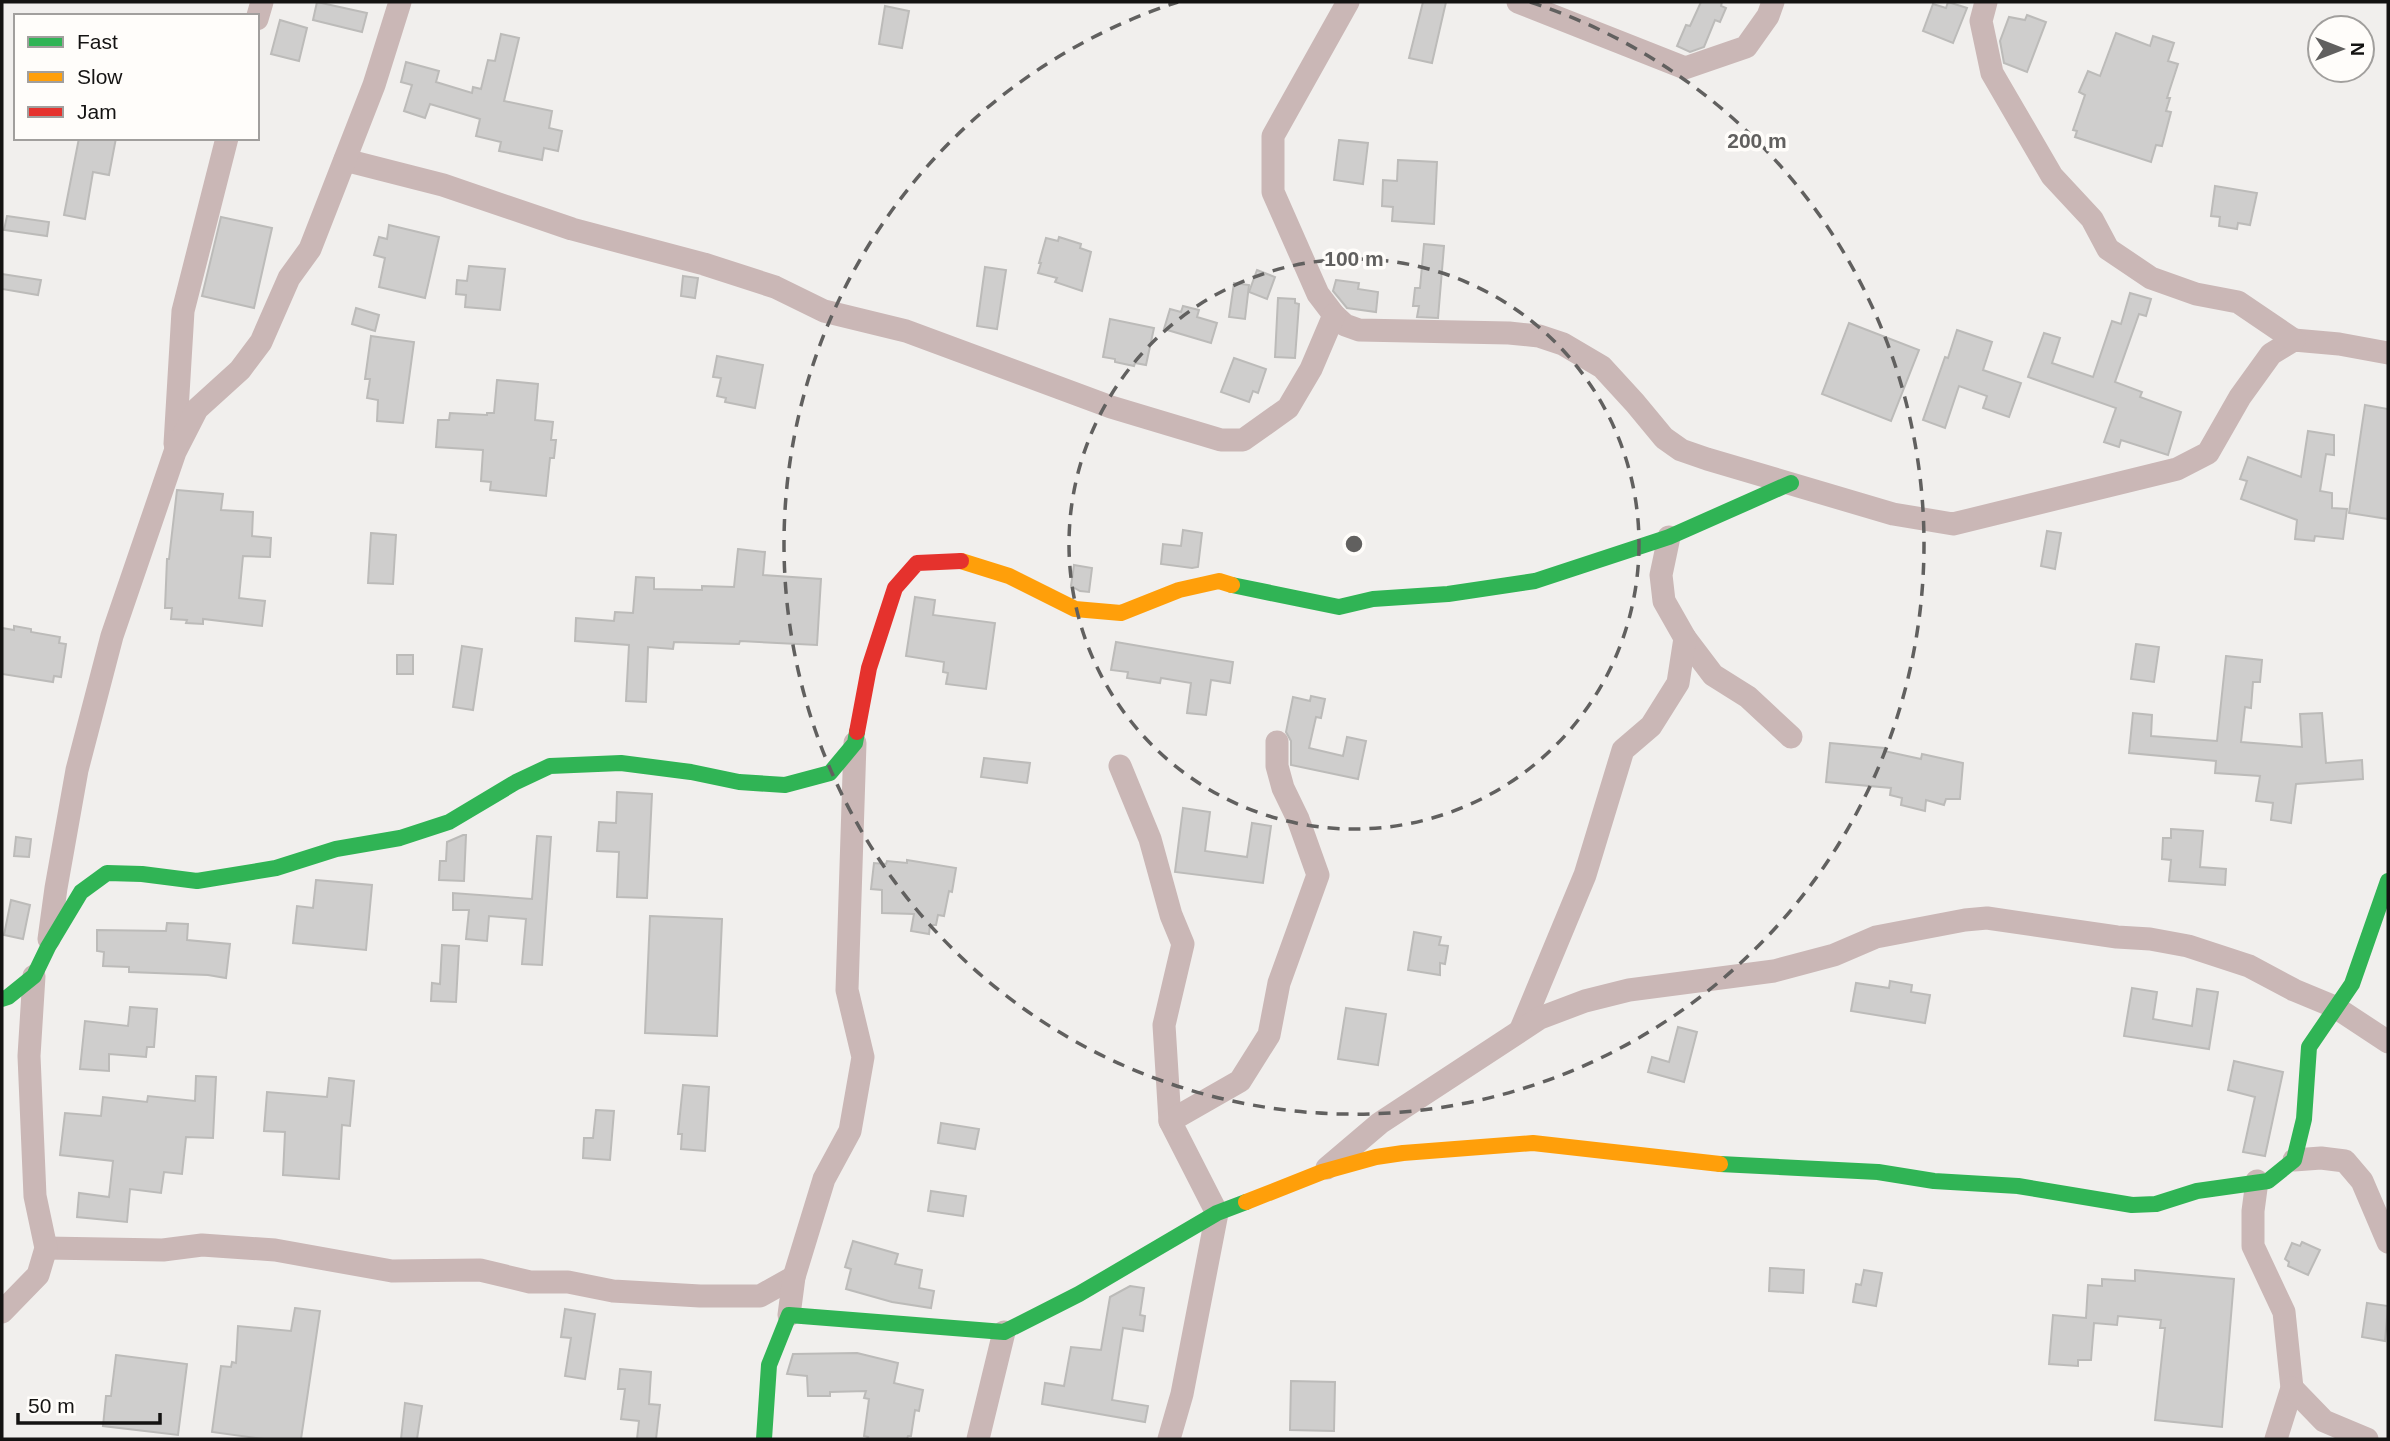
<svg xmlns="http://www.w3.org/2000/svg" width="2390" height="1441" font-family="Arial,sans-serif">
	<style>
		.building { fill: #cfcecd; stroke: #bcbbb9; stroke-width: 2 }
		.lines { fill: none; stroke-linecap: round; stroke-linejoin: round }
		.street { stroke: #cab7b6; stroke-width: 23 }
		.fast { stroke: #30b455; stroke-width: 16 }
		.slow { stroke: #ff9f0a; stroke-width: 16 }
		.jam { stroke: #e5322d; stroke-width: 16 }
		.ring { fill: none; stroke: #61605f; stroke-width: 3.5; stroke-dasharray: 12 9 }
		.centre { fill: #61605f; stroke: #fffdfa; stroke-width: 3.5 }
		.ring-label { font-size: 21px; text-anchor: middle; font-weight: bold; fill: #61605f; stroke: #fffdfa; stroke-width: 7; stroke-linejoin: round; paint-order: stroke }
	</style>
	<rect width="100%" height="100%" fill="#f1efed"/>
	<g class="building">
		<polygon points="317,2 367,13 362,32 313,20"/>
		<polygon points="1423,2 1446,2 1432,63 1409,58"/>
		<polygon points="1701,2 1722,2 1721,6 1726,8 1720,22 1715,20 1704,47 1690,52 1677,46 1686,25 1690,26"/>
		<polygon points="1948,2 1967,8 1953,43 1923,31 1933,4 1946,8"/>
		<polygon points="885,6 909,11 902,48 879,44"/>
		<polygon points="2027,15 2046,22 2027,72 2004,63 2000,41 2009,17 2025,20"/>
		<polygon points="280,20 307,28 299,61 271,54"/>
		<polygon points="2116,33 2150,46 2153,36 2174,43 2168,61 2178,64 2167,98 2170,98 2166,111 2171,112 2162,146 2156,145 2151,162 2075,137 2077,131 2073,130 2085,95 2079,92 2088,71 2100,76"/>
		<polygon points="501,34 519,38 504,101 552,111 549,128 562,131 558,151 544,148 542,160 499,151 501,142 476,136 480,119 430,104 425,118 404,111 412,85 401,82 406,62 439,71 436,82 472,93 473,87 481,89 488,60 495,61"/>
		<polygon points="79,138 116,138 109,175 93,172 85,219 64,215"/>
		<polygon points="1339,140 1368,143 1363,184 1334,180"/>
		<polygon points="1398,160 1437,162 1434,224 1392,221 1393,207 1382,206 1383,180 1397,181"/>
		<polygon points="2215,186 2257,193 2250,225 2238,223 2237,229 2219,226 2220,217 2211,216"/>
		<polygon points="7,216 49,222 47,236 4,230"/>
		<polygon points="221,217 272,228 254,308 202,296"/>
		<polygon points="389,225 439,237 425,298 379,287 385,258 374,255 379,237 387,239"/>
		<polygon points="1059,237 1081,244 1080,248 1091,252 1082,291 1055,282 1057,278 1038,273 1041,263 1039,263 1046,238 1058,241"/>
		<polygon points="1424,244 1444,246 1438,318 1417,317 1419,306 1413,306 1415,288 1420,288"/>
		<polygon points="469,266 505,269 500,310 465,307 466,295 456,294 457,280 467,281"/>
		<polygon points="985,267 1006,270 997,329 977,326"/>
		<polygon points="1257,270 1275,277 1267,299 1249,292"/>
		<polygon points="2,274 41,280 38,295 2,289"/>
		<polygon points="683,276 698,278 695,298 681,296"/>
		<polygon points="1336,280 1359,283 1358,289 1378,292 1376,312 1347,308 1333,291"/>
		<polygon points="1234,283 1249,285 1245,319 1229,317"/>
		<polygon points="2130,293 2151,299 2146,316 2139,314 2115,382 2142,392 2140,397 2181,412 2168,455 2121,440 2119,447 2104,442 2116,408 2028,377 2044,333 2060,338 2052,363 2093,377 2112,321 2121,324"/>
		<polygon points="1278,298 1295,299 1295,303 1299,304 1295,358 1275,357"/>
		<polygon points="1183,306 1199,310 1197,317 1217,323 1211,343 1164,329 1170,309 1181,312"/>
		<polygon points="356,308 379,315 375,331 352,324"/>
		<polygon points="1110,319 1154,328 1146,365 1135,363 1134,366 1115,362 1115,359 1103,357"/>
		<polygon points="1849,323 1919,350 1891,421 1822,394"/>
		<polygon points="1957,330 1992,342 1983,370 2021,383 2009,417 1983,408 1987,396 1959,386 1945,428 1923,420 1945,357 1948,358"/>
		<polygon points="371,336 414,342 403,423 377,421 378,400 367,398 370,379 365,379"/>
		<polygon points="717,356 763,365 755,408 725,402 726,398 717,396 721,378 713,377"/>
		<polygon points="1234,358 1266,369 1258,393 1253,391 1249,402 1221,392"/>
		<polygon points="497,380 538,384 535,420 553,422 551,440 556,440 554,458 550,458 546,496 490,490 491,482 481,481 483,450 436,447 438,420 449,420 450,413 487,415 487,413 494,413"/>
		<polygon points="2365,405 2388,409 2388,519 2349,513"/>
		<polygon points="2308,431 2334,435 2334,455 2326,454 2320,491 2332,493 2332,508 2347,509 2343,539 2315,536 2314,541 2295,539 2297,520 2241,499 2247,481 2240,479 2248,457 2301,477"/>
		<polygon points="177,490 223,494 221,510 253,512 252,536 271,538 270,557 243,556 239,598 265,601 262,626 203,619 203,624 186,623 187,620 171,619 172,608 165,608 167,559 169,559"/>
		<polygon points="1183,530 1202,533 1198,567 1192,568 1161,564 1163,544 1181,546"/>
		<polygon points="2047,531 2061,533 2055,569 2041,566"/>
		<polygon points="371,533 396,535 393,584 368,583"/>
		<polygon points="738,549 765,552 763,575 821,579 817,645 740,641 739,644 674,642 673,649 648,647 646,702 626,701 629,645 575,641 576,618 614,621 615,612 633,613 636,577 654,578 654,589 702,590 702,586 734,587"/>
		<polygon points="1074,565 1092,568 1089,592 1080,591 1071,586"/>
		<polygon points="915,597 935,600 933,615 995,623 986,689 946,684 948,673 943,672 944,662 906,656"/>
		<polygon points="14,626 31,629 31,632 60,637 59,643 66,644 61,677 54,676 53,682 2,674 2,628 14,630"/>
		<polygon points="1116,642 1233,662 1230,683 1211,680 1206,715 1187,713 1191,683 1161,678 1160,683 1127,678 1128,672 1111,670"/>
		<polygon points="2136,644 2159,647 2154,682 2131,679"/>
		<polygon points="462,646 482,649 473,710 453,707"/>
		<rect x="397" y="655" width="16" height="19"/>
		<polygon points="2226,656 2262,660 2260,682 2253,682 2251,708 2245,707 2241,742 2302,747 2300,714 2322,713 2326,763 2362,760 2363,779 2296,784 2291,823 2271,820 2273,803 2256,801 2260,776 2215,773 2216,761 2129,753 2133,713 2152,715 2151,736 2217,741"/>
		<polygon points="1311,696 1325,699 1321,718 1316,717 1309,748 1343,756 1347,737 1366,741 1358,779 1291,765 1291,741 1286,732 1293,697 1310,701"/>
		<polygon points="1830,743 1884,748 1884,751 1921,759 1922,754 1963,763 1960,799 1946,799 1944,805 1926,800 1925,811 1901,805 1902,798 1890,795 1891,788 1826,782"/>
		<polygon points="984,758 1030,763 1027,783 981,777"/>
		<polygon points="617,792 652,794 647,898 617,897 619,852 597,851 599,822 616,823"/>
		<polygon points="1183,808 1210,812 1205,851 1247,857 1252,823 1271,826 1263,883 1175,872"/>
		<polygon points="2171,829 2203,831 2200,867 2226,869 2225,885 2169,881 2171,860 2162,859 2163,838 2171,838"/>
		<polygon points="463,835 466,835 464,881 439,880 440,861 446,861 447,842"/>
		<polygon points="537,836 551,837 542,965 522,964 526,919 489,916 487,941 466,939 469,910 453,910 453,893 532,899"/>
		<polygon points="16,837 31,839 29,857 14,856"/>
		<polygon points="907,860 956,868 952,892 949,891 944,916 938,915 936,925 930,925 929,934 911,931 914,914 882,913 882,890 871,889 874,863 886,864 887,861 907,863"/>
		<polygon points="316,880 372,885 366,950 293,943 297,906 313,908"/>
		<polygon points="11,900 30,905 23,939 4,935"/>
		<polygon points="650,916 722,919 717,1036 645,1033"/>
		<polygon points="167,923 188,924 187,940 230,944 226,978 208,975 129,972 129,967 103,966 104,952 97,951 97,930 166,931"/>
		<polygon points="1414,932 1441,937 1439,945 1448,946 1445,964 1440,963 1440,975 1408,970"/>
		<polygon points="442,945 459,946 456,1002 431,1001 432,983 440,984"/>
		<polygon points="1890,981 1912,985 1911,992 1930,995 1925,1023 1851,1011 1856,983 1889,988"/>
		<polygon points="2132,988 2157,992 2153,1019 2192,1026 2197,989 2218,992 2209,1049 2124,1036"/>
		<polygon points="130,1007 157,1009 154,1047 147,1047 146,1057 109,1054 109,1071 80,1069 85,1021 128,1026"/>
		<polygon points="1346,1008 1386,1014 1378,1065 1338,1059"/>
		<polygon points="1678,1027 1697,1032 1684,1082 1648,1072 1652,1057 1669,1062"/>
		<polygon points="2234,1061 2283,1072 2265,1156 2243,1152 2255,1097 2228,1090"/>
		<polygon points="196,1076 216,1077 213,1138 186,1137 182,1174 164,1172 161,1193 130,1189 127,1222 77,1217 79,1193 109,1197 113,1161 60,1155 65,1113 101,1116 103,1097 147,1102 148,1096 195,1101"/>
		<polygon points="329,1078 354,1081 350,1126 342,1125 339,1179 283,1175 285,1132 264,1131 267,1092 327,1097"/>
		<polygon points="683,1085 709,1087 705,1151 681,1149 682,1134 678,1134"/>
		<polygon points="596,1110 614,1111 610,1160 583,1158 584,1138 593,1138"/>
		<polygon points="941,1123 979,1129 975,1149 938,1143"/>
		<polygon points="931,1191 966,1196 963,1216 928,1211"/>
		<polygon points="853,1241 898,1254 895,1264 922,1270 919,1288 934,1291 931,1308 892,1302 846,1289 851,1269 845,1267"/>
		<polygon points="2302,1242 2320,1250 2308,1275 2288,1266 2289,1262 2285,1259 2292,1243 2300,1246"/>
		<polygon points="1770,1268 1804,1270 1803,1293 1769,1291"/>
		<polygon points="1864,1270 1882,1273 1876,1306 1853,1302 1856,1284 1861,1285"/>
		<polygon points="2135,1270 2234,1279 2222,1427 2155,1420 2165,1328 2160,1328 2161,1320 2118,1316 2117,1325 2094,1323 2091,1360 2078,1360 2078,1366 2049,1364 2053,1315 2086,1318 2088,1285 2102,1286 2102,1279 2135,1281"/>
		<polygon points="1130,1286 1144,1288 1140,1315 1145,1316 1143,1331 1123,1328 1112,1400 1148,1406 1145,1422 1042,1404 1045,1383 1064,1386 1071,1347 1101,1350 1110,1297"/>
		<polygon points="2367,1303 2388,1306 2385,1341 2362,1337"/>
		<polygon points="295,1308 320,1311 301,1439 264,1439 212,1432 221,1366 231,1367 232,1362 236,1363 238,1326 291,1331"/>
		<polygon points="565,1309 595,1314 585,1379 565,1376 571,1338 561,1337"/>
		<polygon points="857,1353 898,1363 894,1383 923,1390 919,1411 915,1410 911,1436 908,1436 907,1439 867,1439 868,1437 864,1436 869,1399 864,1398 866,1391 830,1392 830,1396 808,1396 807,1376 787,1374 793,1354"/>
		<polygon points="116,1355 187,1364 178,1435 103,1426 106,1396 111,1396"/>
		<polygon points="620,1369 651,1372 649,1404 660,1405 656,1439 637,1439 639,1421 621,1419 625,1389 618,1389"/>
		<polygon points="1291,1381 1335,1382 1334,1431 1290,1430"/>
		<polygon points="405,1403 422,1406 417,1439 401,1439"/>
	</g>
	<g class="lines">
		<g class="street">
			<polyline points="1348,2 1273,136 1273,192 1318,294 1334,315 1345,325 1359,330 1509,333 1539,336 1563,344 1602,367 1635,403 1664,438 1681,450 1707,459 1893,514 1953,524 2177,469 2208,453 2240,397 2271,354 2294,340 2339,344 2388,353"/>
			<polyline points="1518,2 1685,68 1746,47 1768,16 1773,2"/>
			<polyline points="1986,2 1981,21 1992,73 2052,176 2092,219 2108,249 2151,278 2196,294 2238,302 2294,340"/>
			<polyline points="257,19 262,2"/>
			<polyline points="345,160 443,185 572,229 704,264 775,287 824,311 906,331 1111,407 1221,440 1243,440 1288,408 1311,369 1334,315"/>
			<polyline points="175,444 183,311 227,138"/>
			<polyline points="1685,638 1713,675 1748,697 1791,737"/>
			<polyline points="1120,766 1150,839 1171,915 1183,944 1164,1025 1170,1121 1217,1213 1182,1394 1169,1439"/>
			<polyline points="49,939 56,888 77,770 112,636 175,452 197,409 240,370 261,342 289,278 310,249 374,85 400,2"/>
			<polyline points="1521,1029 1585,875 1623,750 1651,726 1678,683 1685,638 1664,601 1661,575 1669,537"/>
			<polyline points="1170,1121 1240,1081 1269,1035 1279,983 1318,875 1298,819 1283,788 1277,766 1277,742"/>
			<polyline points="2294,1160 2321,1158 2345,1161 2362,1181 2388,1242"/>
			<polyline points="1327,1168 1380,1123 1540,1018 1585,1001 1629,990 1774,971 1834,955 1876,937 1965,920 1987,918 2117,937 2150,939 2188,946 2249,966 2294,990 2335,1007 2388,1042"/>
			<polyline points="2257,1181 2253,1211 2253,1246 2284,1312 2292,1388 2276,1439"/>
			<polyline points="46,1248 163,1250 202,1245 275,1250 392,1271 480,1270 530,1282 568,1282 613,1291 700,1296 760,1296 794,1277"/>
			<polyline points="2,1312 38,1275 46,1248 35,1196 29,1056 34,976"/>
			<polyline points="789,1315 794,1277 824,1179 850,1131 863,1057 847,990 855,743"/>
			<polyline points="2292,1388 2324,1421 2367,1439"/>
			<polyline points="978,1439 1004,1332"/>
		</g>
		<g class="fast">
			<polyline points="1232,585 1339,607 1373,599 1448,594 1535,581 1669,537 1791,483"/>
			<polyline points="2,999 8,997 34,976 48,947 81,892 107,873 142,874 197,881 276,868 336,849 400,838 449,822 516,782 550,766 621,763 691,772 739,782 785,785 830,773 855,743 857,732"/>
			<polyline points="1720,1164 1878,1172 1934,1181 2018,1186 2132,1205 2156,1204 2197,1191 2268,1181 2294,1160 2304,1119 2309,1047 2352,984 2388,881"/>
			<polyline points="764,1439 769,1365 789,1315 1004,1332 1079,1294 1217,1213 1246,1202"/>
		</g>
		<g class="slow">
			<polyline points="961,561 1009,576 1075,609 1121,613 1179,590 1219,581 1232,585"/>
			<polyline points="1246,1202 1322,1172 1376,1157 1403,1153 1533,1143 1720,1164"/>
		</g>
		<polyline class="jam" points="857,732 869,668 895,588 917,563 961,561"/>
	</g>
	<g class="ring">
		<circle cx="1354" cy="544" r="285"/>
		<path d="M1530 2A570 570 0 1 1 1178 2"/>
	</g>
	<circle cx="1354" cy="544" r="10" class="centre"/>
	<g class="ring-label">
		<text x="1757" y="148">200 m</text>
		<text x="1354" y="266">100 m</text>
	</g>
	<rect width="2390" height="1441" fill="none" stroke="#141312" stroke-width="7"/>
	<rect x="14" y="14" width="245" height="126" fill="#fffdfa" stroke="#a19f9d" stroke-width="2"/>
	<rect x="28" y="37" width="35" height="10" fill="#30b455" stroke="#a19f9d" stroke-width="2"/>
	<text x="77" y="49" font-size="21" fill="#141312">Fast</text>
	<rect x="28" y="72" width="35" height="10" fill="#ff9f0a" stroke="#a19f9d" stroke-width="2"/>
	<text x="77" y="84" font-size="21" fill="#141312">Slow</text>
	<rect x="28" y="107" width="35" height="10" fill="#e5322d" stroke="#a19f9d" stroke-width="2"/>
	<text x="77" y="119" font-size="21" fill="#141312">Jam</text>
	<g transform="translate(2341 49) rotate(90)"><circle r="33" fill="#fffdfa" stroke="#a19f9d" stroke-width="2"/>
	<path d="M0-5L12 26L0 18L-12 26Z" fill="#61605f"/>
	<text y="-10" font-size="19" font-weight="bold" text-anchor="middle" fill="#141312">N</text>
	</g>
	<path d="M18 1413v10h142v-10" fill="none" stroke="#141312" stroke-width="3.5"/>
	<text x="28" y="1413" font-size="21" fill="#141312" stroke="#fffdfa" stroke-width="5" paint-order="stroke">50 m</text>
</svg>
